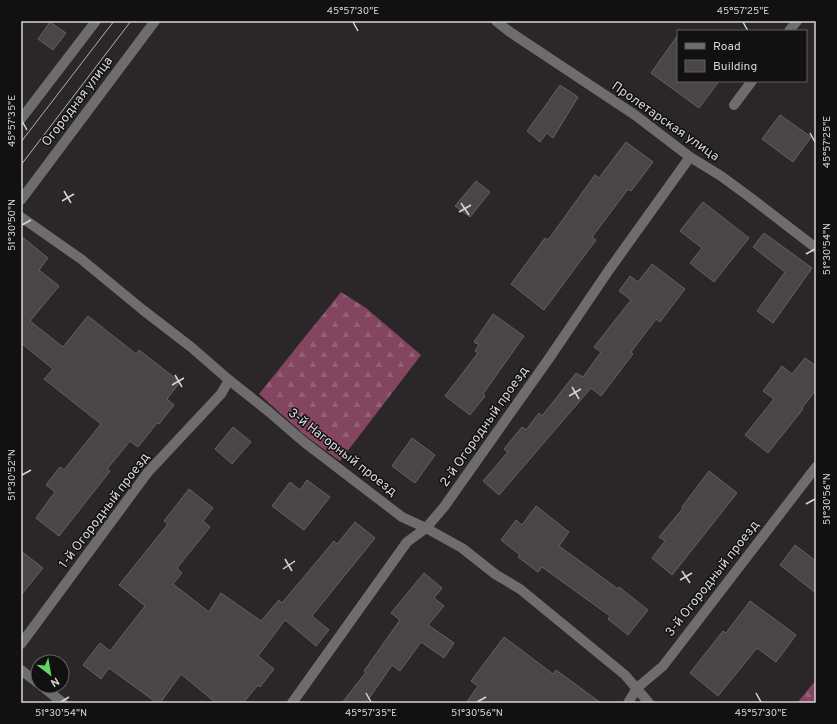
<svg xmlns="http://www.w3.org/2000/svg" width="837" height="724" font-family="Overpass,sans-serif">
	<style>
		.forest { fill: url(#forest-firs) }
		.building { fill: #4a4647; stroke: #656162 }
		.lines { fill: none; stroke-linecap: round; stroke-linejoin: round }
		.minor { stroke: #6e6c6d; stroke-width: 10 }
		.tram { stroke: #b2b0b1; stroke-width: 1 }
		.ticks { fill: none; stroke: #d7d5d6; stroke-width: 1.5 }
		.labels { text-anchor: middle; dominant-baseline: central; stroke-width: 3; stroke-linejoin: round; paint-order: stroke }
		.street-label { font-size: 13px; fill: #d7d5d6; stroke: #121111 }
		.neatline { fill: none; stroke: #d7d5d6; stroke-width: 1.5 }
		.ticks-label { font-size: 10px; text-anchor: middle; fill: #d7d5d6 }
	</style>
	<defs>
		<pattern id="forest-firs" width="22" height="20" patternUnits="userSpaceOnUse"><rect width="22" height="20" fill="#844560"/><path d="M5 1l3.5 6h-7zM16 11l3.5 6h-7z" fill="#955f76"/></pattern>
	</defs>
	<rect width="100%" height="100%" fill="#2b2729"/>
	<g class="forest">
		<polygon points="341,292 366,308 421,355 340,461 307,437 259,394"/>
		<polygon points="816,680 816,703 797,703"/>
	</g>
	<g class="building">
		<polygon points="50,22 66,33 53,50 38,39"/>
		<polygon points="678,35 678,81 719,81 699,108 651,73"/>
		<polygon points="560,85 578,97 553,138 547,133 540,142 527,131 543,109"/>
		<polygon points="780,115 811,137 793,162 762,139"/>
		<polygon points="626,142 653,162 631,191 628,189 592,237 596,240 544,310 511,284 545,238 548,240 595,175 599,178"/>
		<polygon points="476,181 490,192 470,217 455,206"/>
		<polygon points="703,202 749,238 714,282 690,263 702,248 680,231"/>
		<polygon points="764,233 812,268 773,323 757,311 785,272 753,247"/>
		<polygon points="21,236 48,258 39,270 59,286 30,321 63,347 88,316 136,354 139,350 180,382 167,399 174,405 159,424 157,423 138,447 130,441 107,469 110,471 59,536 36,518 55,492 46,485 60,467 64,470 101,424 44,379 53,369 21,343"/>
		<polygon points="652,264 685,289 660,322 656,319 631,352 633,354 601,396 591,388 499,495 483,481 508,452 504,449 522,427 526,430 539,413 542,416 576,373 583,377 601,352 594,347 631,300 619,291 630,276 638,282"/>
		<polygon points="493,314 524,336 483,394 485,396 470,415 445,396 478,353 475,351 479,345 474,342"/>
		<polygon points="805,358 816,366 816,390 802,408 803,409 768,453 745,435 774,399 763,391 782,366 792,374"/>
		<polygon points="233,427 251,442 232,464 215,449"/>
		<polygon points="412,438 435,455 415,483 392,466"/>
		<polygon points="709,471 737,493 672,575 652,558 665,541 659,537 683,508 682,507"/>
		<polygon points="307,480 330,497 304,530 272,506 290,482 300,490"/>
		<polygon points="189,489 213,508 203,521 210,527 177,568 182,573 173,584 209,612 221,593 261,621 279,600 282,603 334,541 337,544 355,522 375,538 312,616 329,630 316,646 285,620 258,656 274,669 260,687 258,685 243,703 216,703 181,674 160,703 157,703 109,668 101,679 83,665 100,643 110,651 145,606 119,585 168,524 164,521"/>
		<polygon points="536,506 569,532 559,546 618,589 619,587 648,610 628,635 608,619 610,616 542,567 538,572 518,557 520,555 501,540 516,520 522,525"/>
		<polygon points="795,545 816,561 816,593 780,565"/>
		<polygon points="21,551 43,568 21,595"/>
		<polygon points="424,573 442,588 434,598 444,606 428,625 454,643 444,658 421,642 400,671 392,665 366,703 342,703 366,672 364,671 400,620 391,613"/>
		<polygon points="750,601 796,635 776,662 757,648 718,696 690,673 723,631 726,633"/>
		<polygon points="504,637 553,674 556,670 601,703 466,703 478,686 471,681"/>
	</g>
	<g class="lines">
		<g class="minor">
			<polyline points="496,21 510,32 635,115 690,157 721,176 751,198 816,248"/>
			<polyline points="789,31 797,21"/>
			<polyline points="734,105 752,81"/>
			<polyline points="21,119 96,21"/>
			<polyline points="21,200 155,21"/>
			<polyline points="21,217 81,259 143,310 191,347 229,380 268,411 304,442 402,517 426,528 462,548 495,574 520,589 625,675 649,703"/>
			<polyline points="21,644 148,472 221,394 229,380"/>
			<polyline points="21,670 38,683"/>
			<polyline points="42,686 63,703"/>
			<polyline points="292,703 407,542 426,528 444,507 550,357 609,270 690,157"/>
			<polyline points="628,703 637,688 663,666 816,467"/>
		</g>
		<g class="tram">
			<polyline points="21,142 114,21"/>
			<polyline points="21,165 131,21"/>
		</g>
	</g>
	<path class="ticks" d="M353,22L358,31M743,22L748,31M22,121L27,130M810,133L815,142M64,191L71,203M62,201L74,194M461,203L469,215M459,212L471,205M22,225L31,220M806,254L815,249M175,375L182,387M172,385L184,378M572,387L579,399M569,396L581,389M22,475L31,470M806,504L815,499M285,559L292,571M283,569L295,561M682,571L690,583M680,580L692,573M366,693L371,702M756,693L761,702M61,702L69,697M477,702L486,697"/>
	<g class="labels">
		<g class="street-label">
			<text transform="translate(78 102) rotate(-53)">Огородная улица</text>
			<text transform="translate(665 122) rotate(35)">Пролетарская улица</text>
			<text transform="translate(485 427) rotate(-55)">2-й Огородный проезд</text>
			<text transform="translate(342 453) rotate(38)">3-й Нагорный проезд</text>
			<text transform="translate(105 511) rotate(-53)">1-й Огородный проезд</text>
			<text transform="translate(713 579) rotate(-52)">3-й Огородный проезд</text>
		</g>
	</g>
	<rect width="837" height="724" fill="none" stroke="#121111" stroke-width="44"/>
	<rect x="677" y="30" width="130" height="52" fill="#121111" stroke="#615f60"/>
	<rect x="685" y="43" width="20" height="6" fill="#6e6c6d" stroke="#615f60"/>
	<text x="713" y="50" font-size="12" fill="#d7d5d6">Road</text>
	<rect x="685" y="60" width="20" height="12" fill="#4a4647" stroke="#615f60"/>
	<text x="713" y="70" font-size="12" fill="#d7d5d6">Building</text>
	<g transform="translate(50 674) rotate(149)"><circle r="19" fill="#121111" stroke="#615f60"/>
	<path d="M0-3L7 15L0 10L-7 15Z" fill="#64d468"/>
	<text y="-6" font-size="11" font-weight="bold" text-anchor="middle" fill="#d7d5d6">N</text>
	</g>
	<rect x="22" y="22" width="793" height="680" class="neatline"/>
	<g class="ticks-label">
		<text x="353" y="14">45°57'30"E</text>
		<text x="743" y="14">45°57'25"E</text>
		<text transform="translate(11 121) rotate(-90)" y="4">45°57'35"E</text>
		<text transform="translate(826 142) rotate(-90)" y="4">45°57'25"E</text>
		<text transform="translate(11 225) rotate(-90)" y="4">51°30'50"N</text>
		<text transform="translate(826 249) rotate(-90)" y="4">51°30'54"N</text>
		<text transform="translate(11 475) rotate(-90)" y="4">51°30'52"N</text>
		<text transform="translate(826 499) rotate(-90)" y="4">51°30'56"N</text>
		<text x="61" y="716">51°30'54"N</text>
		<text x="371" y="716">45°57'35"E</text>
		<text x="477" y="716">51°30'56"N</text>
		<text x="761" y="716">45°57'30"E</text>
	</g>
</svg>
